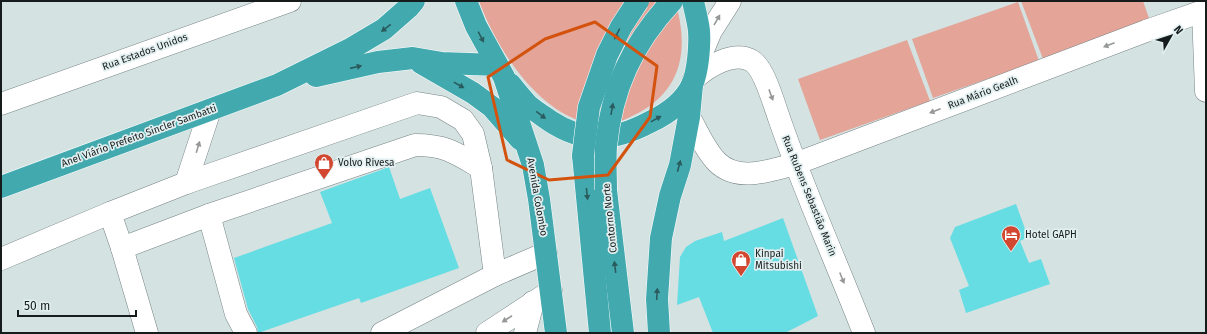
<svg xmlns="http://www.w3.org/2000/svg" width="1207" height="334" font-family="'Fira Sans',sans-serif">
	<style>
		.green { fill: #e4a497 }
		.building { fill: #66dde3 }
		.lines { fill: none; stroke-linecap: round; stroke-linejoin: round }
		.minor-casing { stroke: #778384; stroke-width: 23 }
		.highway-casing { stroke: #fff; stroke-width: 23 }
		.minor { stroke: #fff; stroke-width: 22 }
		.highway { stroke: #42aaaf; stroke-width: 22 }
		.highway-bridge-casing { stroke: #fff; stroke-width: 23; stroke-linecap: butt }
		.highway-bridge { stroke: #42aaaf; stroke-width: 22 }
		.oneway { fill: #969898 }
		.oneway2 { fill: #2a5b5e }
		.marked { fill: none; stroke: #d3530e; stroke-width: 3; stroke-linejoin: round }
		.labels { text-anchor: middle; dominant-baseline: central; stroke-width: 3.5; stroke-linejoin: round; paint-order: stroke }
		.street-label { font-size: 10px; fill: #161b1b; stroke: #e1eff0 }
		.poi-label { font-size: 10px; fill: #161b1b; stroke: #e1eff0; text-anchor: start }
	</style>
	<rect width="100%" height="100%" fill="#d4e2e2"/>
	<g class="green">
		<path d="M479,1H675C690,50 682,93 632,116C617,124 600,128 583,122C533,106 496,47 479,1Z"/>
		<polygon points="1021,1 1143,1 1150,21 1043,59"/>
		<polygon points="1018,2 1039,61 933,98 912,39"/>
		<polygon points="907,40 930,101 820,140 798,79"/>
	</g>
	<g class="building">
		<polygon points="389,167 400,199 430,188 459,268 361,303 359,298 258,333 257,327 248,309 234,258 332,223 320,192"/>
		<polygon points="1016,204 1028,237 1020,241 1029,263 1041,259 1050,284 966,313 959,290 969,286 950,238 955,227"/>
		<polygon points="783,218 818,316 785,333 713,333 699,297 677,305 680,257 686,247 695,241 722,232 724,241"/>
	</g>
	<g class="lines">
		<g class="minor-casing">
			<g id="minor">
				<polyline points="1203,11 1206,91"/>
				<polyline points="698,62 711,31 730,1"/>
				<path d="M694,79C707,67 734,50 752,61C764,68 774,104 779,118C804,191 836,261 864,333"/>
				<polyline points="1,104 290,1"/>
				<path d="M689,117C698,132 705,150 717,162C738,183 771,170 795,164L1146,31L1206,10"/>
				<polyline points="186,183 210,110"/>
				<path d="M209,215L415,145C446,145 456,153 481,168"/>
				<polyline points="122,248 147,333"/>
				<polyline points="1,259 110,213"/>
				<polyline points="246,333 236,314 209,215 122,248 110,213 186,183 417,103 441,107 463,120 473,134 481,168 495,275"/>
				<polyline points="382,333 495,275 546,253"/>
				<polyline points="487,333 551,291"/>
				<polyline points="525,333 533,302"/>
			</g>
		</g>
		<g class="highway-casing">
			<g id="highway">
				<polyline points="466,1 476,26 504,77 533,165 539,199 556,333"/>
				<polyline points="421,63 473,93 492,107 520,139"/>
				<polyline points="316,76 378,62 413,58 442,63 497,65"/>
				<path d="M510,84C516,91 522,99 528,105C535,111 543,116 550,121C585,144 614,141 650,122C667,114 684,102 692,85C698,71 700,46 699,31C698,21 695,11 693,1"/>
				<polyline points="583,155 600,333"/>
				<polyline points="1,187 277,85 352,48 384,29 408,8 414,1"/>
				<polyline points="606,190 623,333"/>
				<polyline points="659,333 657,299 661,238 670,196 680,165 689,117 692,85"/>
			</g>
		</g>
		<use href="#minor" class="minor"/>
		<use href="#highway" class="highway"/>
		<g class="highway-bridge-casing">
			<g id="highway-bridge">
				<polyline points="583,155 589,107 607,55 621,27 638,1"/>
				<path d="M606,190C606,175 605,161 606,146C612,88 632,44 672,1"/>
			</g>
		</g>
		<use href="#highway-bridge" class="highway-bridge"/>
	</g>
	<defs><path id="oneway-solid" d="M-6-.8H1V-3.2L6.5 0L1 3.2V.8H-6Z"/></defs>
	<g class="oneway">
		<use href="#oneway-solid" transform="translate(717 20) rotate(-60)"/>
		<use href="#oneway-solid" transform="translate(1109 45) rotate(159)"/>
		<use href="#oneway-solid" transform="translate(771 95) rotate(70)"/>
		<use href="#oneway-solid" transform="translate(935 111) rotate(159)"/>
		<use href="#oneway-solid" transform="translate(198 147) rotate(-73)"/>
		<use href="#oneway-solid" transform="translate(842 278) rotate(68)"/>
		<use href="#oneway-solid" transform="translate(507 319) rotate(147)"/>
	</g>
	<g class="oneway2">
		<use href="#oneway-solid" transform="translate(386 28) rotate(142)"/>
		<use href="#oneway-solid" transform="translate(617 34) rotate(117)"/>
		<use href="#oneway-solid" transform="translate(481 37) rotate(62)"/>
		<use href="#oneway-solid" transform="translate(356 67) rotate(-13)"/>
		<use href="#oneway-solid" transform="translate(459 85) rotate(29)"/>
		<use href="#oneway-solid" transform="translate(612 109) rotate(-80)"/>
		<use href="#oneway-solid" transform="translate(541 115) rotate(37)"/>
		<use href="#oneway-solid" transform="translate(656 119) rotate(-29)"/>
		<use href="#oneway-solid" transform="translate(679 166) rotate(-75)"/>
		<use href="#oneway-solid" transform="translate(587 194) rotate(84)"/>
		<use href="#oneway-solid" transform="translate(615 267) rotate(-97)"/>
		<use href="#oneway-solid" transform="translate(657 294) rotate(-87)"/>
	</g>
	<path class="marked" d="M595,22L657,66L650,117L608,175L549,180L507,160L488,77L545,39Z"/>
	<defs>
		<g id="shop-pin" transform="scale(1)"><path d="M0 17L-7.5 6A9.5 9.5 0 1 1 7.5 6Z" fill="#d34730" stroke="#e1eff0"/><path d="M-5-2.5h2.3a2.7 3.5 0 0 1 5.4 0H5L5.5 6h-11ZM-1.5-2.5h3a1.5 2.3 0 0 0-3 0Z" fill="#fff"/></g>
		<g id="hotel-pin" transform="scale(1)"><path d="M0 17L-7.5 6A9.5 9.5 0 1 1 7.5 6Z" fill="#d34730" stroke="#e1eff0"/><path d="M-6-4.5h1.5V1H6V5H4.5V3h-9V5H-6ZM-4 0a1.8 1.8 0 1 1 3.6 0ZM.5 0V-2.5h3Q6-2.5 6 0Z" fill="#fff"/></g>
	</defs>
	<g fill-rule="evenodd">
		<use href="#shop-pin" x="324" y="163"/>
		<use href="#hotel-pin" x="1011" y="235"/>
		<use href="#shop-pin" x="741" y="260"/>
	</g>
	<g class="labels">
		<g class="street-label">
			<text transform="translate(145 52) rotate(-20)">Rua Estados Unidos</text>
			<text transform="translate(983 93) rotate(-21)">Rua Mário Gealh</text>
			<text transform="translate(139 136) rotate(-20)">Anel Viário Prefeito Sincler Sambatti</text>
			<text transform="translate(809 196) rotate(68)">Rua Rubens Sebastião Marin</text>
			<text transform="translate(537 197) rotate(80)">Avenida Colombo</text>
			<text transform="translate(610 218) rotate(-96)">Contorno Norte</text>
		</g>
		<g class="poi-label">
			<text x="338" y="163">Volvo Rivesa</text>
			<text x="1025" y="235">Hotel GAPH</text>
			<text x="755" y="254">Kinpai<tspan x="755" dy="12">Mitsubishi</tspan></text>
		</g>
	</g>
	<rect width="1207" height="334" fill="none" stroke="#161b1b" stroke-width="4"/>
	<g transform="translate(1171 36) rotate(51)" stroke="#e1eff0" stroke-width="3" paint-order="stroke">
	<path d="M0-3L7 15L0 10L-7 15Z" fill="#161b1b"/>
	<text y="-6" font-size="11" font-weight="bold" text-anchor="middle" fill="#161b1b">N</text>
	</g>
	<path d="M18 310v6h118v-6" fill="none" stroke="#161b1b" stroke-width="2"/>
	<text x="24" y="310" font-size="12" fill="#161b1b" stroke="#e1eff0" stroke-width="3" paint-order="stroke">50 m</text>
</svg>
